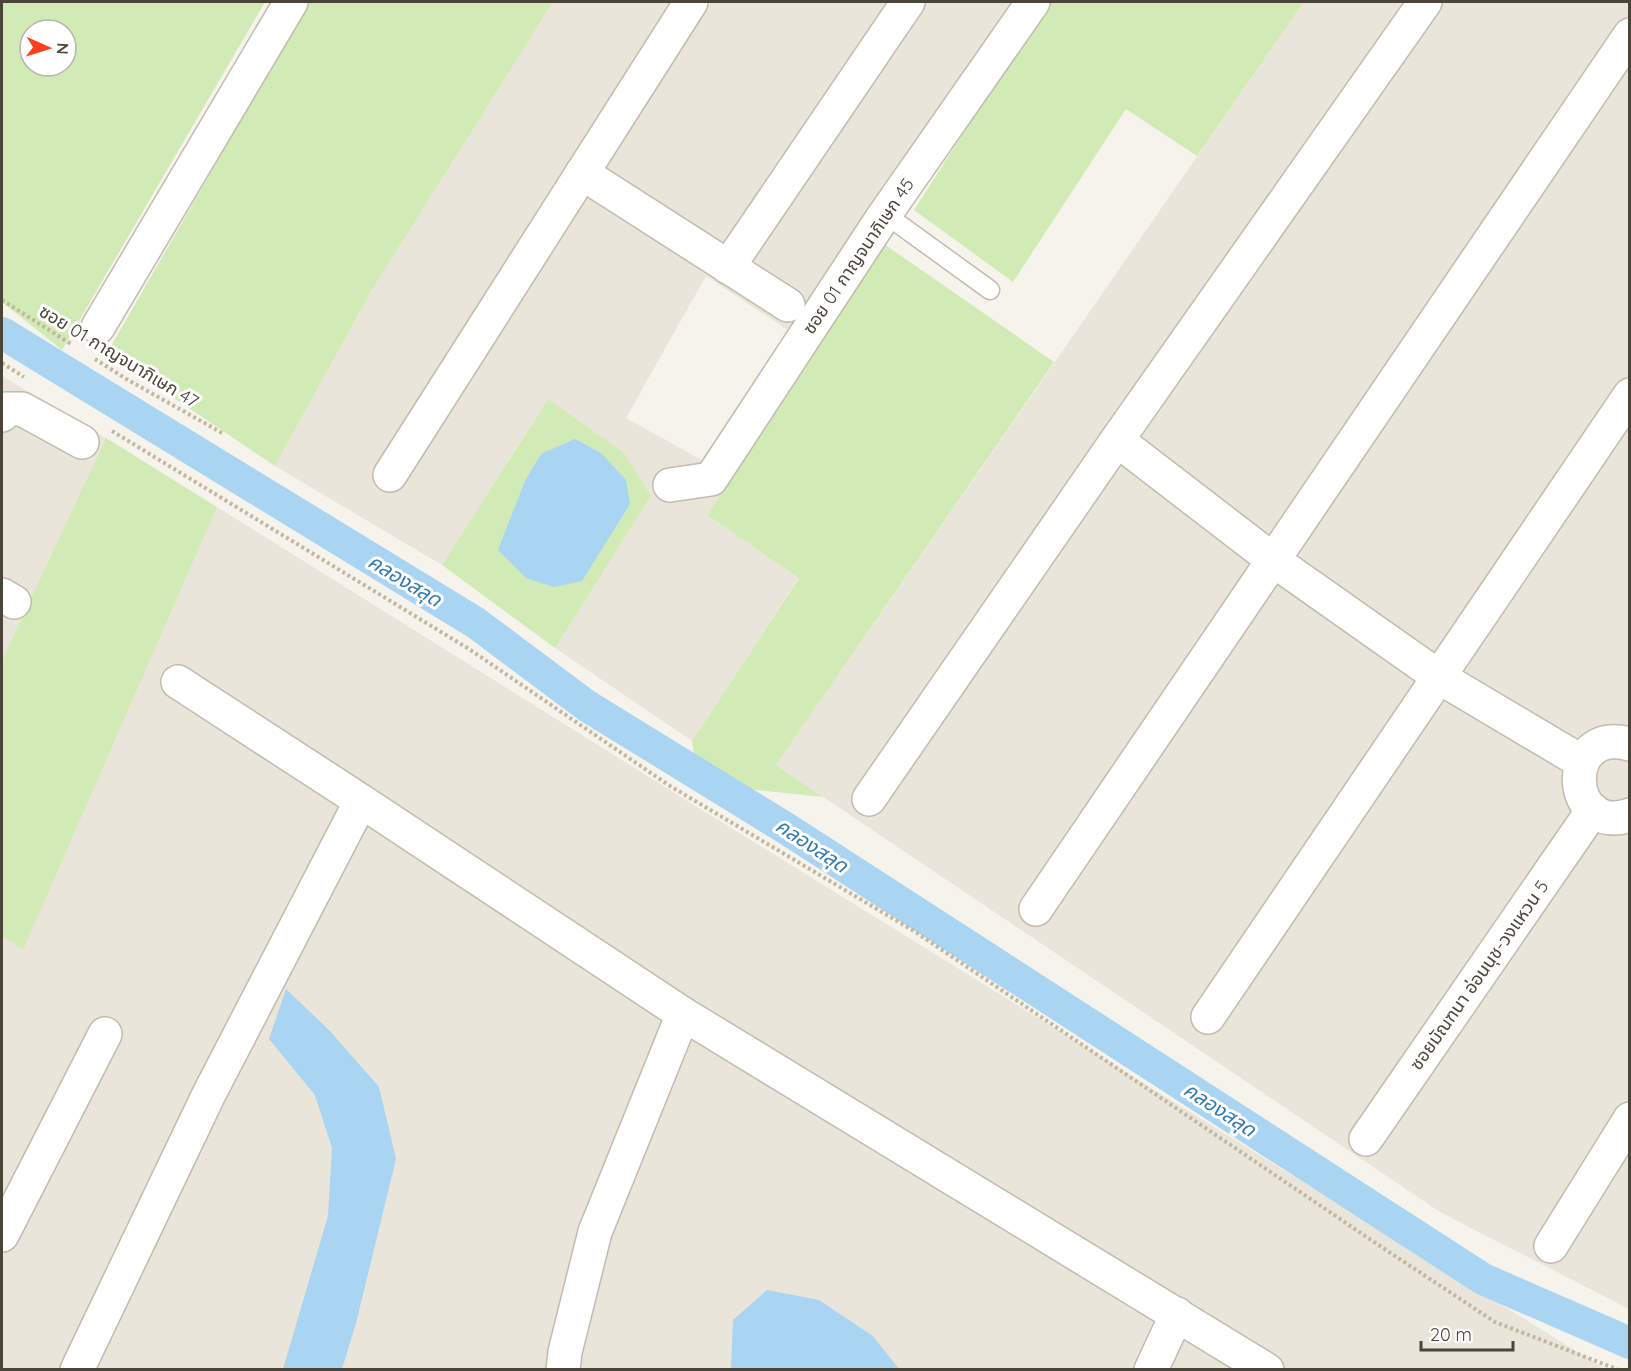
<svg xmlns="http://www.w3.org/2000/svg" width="1631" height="1371" font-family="Quicksand,'Noto Sans Thai',sans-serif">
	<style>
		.residential { fill: #eae5da }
		.green { fill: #d2eab5; fill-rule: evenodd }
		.water { fill: #a9d4f2 }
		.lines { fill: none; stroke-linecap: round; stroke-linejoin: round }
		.canal { stroke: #a9d4f2; stroke-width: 32 }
		.service-casing { stroke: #c2bbae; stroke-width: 21 }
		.minor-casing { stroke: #c2bbae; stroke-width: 36 }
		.path { stroke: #c4b79f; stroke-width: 4; stroke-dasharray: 3 3; stroke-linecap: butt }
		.service { stroke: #fff; stroke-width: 18 }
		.minor { stroke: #fff; stroke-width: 33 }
		.labels { text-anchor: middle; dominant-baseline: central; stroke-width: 6; stroke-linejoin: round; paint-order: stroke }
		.street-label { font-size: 18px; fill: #4b4439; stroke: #fff }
		.water-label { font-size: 20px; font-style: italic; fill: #2e7ab2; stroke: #fff }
	</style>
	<rect width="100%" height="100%" fill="#f6f3ec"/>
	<g class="residential">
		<polygon points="553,2 1015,2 789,331 706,276 626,418 707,463 727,483 707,515 799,577 692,741 555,648 651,496 547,400 442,565 275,466 370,293"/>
		<polygon points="1304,2 1629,2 1629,1309 1440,1212 776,765"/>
		<polygon points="2,376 106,438 2,660"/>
		<polygon points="217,507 694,805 1605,1369 2,1369 2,936 23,949"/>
	</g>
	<g class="green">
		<path d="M2,2H265L62,350L2,302ZM30,30H66V66H30Z"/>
		<polygon points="309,2 553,2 370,293 275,466 107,353"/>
		<polygon points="1048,2 1304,2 1197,156 1126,109 1013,282 914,210"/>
		<polygon points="881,242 1054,362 776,765 823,797 737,788 709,772 694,754 692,741 799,578 707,515"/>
		<polygon points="548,399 624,453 651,496 555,648 442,565"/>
		<polygon points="106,438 217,507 23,950 2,936 2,660"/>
	</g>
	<g class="water">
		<polygon points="575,439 601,453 626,480 630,504 582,581 554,587 526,578 498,550 525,481 541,454"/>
		<polygon points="286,989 330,1031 379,1087 396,1159 356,1323 342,1369 283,1369 328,1216 332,1148 315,1095 269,1039"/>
		<polygon points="767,1290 819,1300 873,1336 899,1369 731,1369 733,1320"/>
	</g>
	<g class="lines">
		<polyline class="canal" points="2,333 476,623 587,706 787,829 1483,1279 1630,1343"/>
		<g class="service-casing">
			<polyline id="service" points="885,214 990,290"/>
		</g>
		<g class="minor-casing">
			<g id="minor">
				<polyline points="582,173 788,305"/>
				<polyline points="728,267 908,2"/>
				<polyline points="98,327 291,2"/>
				<polyline points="2,415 7,409 22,409 82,442"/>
				<polyline points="1117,440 1273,560 1439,677 1582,762"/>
				<polyline points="390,475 691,2"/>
				<polyline points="670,485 711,479 881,220 1033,2"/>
				<polyline points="2,595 14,602"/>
				<polyline points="178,682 361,801"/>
				<path d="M1630,744C1559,725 1566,838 1630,815"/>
				<polyline points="869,799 1117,440 1425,2"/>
				<polyline points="1036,909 1630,35"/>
				<polyline points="1208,1017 1630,395"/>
				<polyline points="1366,1139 1593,810"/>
				<polyline points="2,1235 105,1034"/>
				<polyline points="1551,1246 1630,1119"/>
				<polyline points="77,1370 209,1094 361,801 683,1014 1267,1370"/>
				<polyline points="563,1370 565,1352 595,1232 683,1014"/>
				<polyline points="1151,1370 1177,1314"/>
			</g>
		</g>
		<g class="path">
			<polyline points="2,300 71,344"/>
			<polyline points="95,359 128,380 224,434"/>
			<polyline points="2,363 24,377"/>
			<polyline points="112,431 469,649 670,786 914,931 1380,1246 1495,1322 1619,1370"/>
		</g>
		<use href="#service" class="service"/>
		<use href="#minor" class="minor"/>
	</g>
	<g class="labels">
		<g class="street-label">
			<text transform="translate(858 256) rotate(-56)">ซอย 01 กาญจนาภิเษก 45</text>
			<text transform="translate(119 356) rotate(31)">ซอย 01 กาญจนาภิเษก 47</text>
			<text transform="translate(1479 975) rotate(-55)">ซอยมัณฑนา อ่อนนุช-วงแหวน 5</text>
		</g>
		<g class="water-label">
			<text transform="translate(405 580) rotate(31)">คลองสลุด</text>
			<text transform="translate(812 845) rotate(33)">คลองสลุด</text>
			<text transform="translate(1220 1109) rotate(33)">คลองสลุด</text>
		</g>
	</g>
	<rect width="1631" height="1371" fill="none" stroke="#4b4439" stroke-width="6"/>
	<g transform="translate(48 48) rotate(93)"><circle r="28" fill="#ffffff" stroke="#b7b4b0" stroke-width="1.5"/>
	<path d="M0-4.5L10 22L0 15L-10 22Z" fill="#fc3f1d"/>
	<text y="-9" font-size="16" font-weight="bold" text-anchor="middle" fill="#4b4439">N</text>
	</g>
	<path d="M1421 1341v9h92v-9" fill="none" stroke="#4b4439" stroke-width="3"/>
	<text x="1430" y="1341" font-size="18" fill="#4b4439" stroke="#ffffff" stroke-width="4.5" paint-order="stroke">20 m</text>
</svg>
